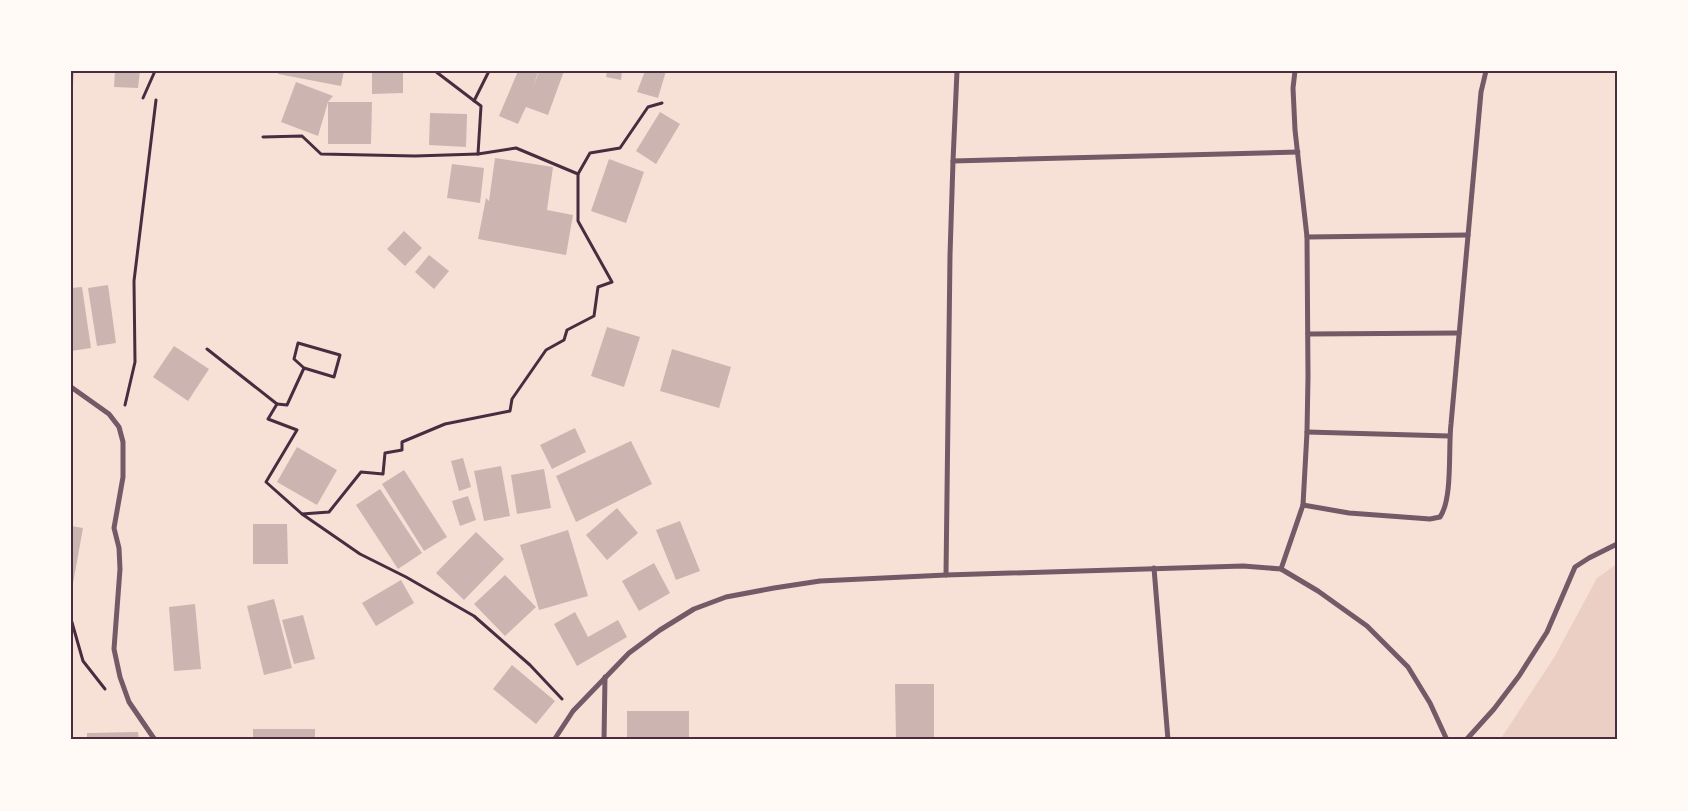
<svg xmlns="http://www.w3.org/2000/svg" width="1688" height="811" font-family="'Open Sans',sans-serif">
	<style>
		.green { fill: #ebcfc5 }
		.building { fill: #ccb4b1 }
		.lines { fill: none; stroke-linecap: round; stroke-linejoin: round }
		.path { stroke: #4a2c40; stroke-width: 3 }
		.minor { stroke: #755966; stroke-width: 5 }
		.neatline { fill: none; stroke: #4a2c40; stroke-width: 2 }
	</style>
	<rect width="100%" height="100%" fill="#f7e1d7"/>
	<polygon class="green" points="1617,564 1617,740 1500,740 1555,656 1597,578"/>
	<g class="building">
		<polygon points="71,71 74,71 73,84 71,84"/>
		<polygon points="115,71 140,71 138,88 114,87"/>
		<polygon points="279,71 344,71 341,86 278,74"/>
		<polygon points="372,71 403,71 403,93 372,94"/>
		<polygon points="518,71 538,72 533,88 539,71 564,71 548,115 526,107 518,124 499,116"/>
		<polygon points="607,71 622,71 621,80 606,77"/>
		<polygon points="645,71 666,71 658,98 637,92"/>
		<polygon points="296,82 333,96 328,102 318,136 281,122"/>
		<polygon points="328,102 372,102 371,144 328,144"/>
		<polygon points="660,112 680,124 656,164 636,151"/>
		<polygon points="430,113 467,114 466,147 429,145"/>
		<polygon points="495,158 553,167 547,210 573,215 566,255 478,239 486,198 489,201"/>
		<polygon points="609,159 644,172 626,223 591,211"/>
		<polygon points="452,164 484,168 480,203 447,198"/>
		<polygon points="404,231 422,248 405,266 387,249"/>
		<polygon points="429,255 449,271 434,289 415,272"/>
		<polygon points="108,285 116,343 97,346 88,288"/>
		<polygon points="82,287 91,348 71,351 71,288"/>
		<polygon points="607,327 640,337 624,387 591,376"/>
		<polygon points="174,346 209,369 188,401 153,377"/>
		<polygon points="672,349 731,367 719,408 660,391"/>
		<polygon points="575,428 586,452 552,469 540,445"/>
		<polygon points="631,441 652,484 576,522 556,476"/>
		<polygon points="297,447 337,470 317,505 277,482"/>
		<polygon points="463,458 471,487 459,491 451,461"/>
		<polygon points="501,466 510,516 484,521 474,471"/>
		<polygon points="544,469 551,508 517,514 511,475"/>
		<polygon points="404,470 447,537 424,551 382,484"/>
		<polygon points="380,489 422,553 398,569 356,505"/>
		<polygon points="468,496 476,520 460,526 452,501"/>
		<polygon points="617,508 638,533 607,560 586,535"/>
		<polygon points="680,521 700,571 676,580 656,530"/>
		<polygon points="253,524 287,524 288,564 253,564"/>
		<polygon points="71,526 83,528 72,589 71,589"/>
		<polygon points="568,530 588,596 539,610 520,545"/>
		<polygon points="476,532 504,559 464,600 436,573"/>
		<polygon points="654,563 670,593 639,611 622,581"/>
		<polygon points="505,575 536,607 505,636 474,604"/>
		<polygon points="401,580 414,603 376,626 362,603"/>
		<polygon points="274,599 292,668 264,675 247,606"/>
		<polygon points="195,604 201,669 174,671 169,607"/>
		<polygon points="575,612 588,637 618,620 627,637 577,666 554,624"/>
		<polygon points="303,615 315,659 294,664 282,620"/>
		<polygon points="512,665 555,701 536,724 493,689"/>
		<polygon points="895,684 934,684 934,740 896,740"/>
		<rect x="627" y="711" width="62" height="29"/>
		<rect x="253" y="729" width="62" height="11"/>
		<polygon points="138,732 139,740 87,740 87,733"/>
	</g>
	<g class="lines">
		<g class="path">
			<polyline points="143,98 155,71"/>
			<polyline points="474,101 489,71"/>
			<polyline points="263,137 302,136 321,154 415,156 478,154"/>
			<polyline points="578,174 590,153 620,148 648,107 662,103"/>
			<polygon points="298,343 340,355 334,377 304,368 294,359"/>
			<polyline points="207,349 277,404 268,419 297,430 266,482 302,514 360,554 406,577 474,616 530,665 562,699"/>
			<polyline points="277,404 287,405 304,368"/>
			<polyline points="125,405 135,362 134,281 156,100"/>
			<polyline points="302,514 329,512 361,472 383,474 385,453 402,450 402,442 445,424 510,411 512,399 546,350 564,340 567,330 594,316 598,287 612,282 578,221 578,174 516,148 478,154 481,106 435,71"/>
			<polyline points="71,619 83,661 105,689"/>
		</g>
		<g class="minor">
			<polyline points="953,161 957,71"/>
			<polyline points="1307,237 1468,235"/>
			<polyline points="1308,334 1459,333"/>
			<polyline points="71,387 109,414 119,427 123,442 123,477 114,528 119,548 120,569 114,649 120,677 129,702 155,740"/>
			<polyline points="1307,432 1449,436"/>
			<path d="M1303,505L1349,513L1430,519L1440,517C1453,498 1448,449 1451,424C1461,314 1471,203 1481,92L1486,71"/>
			<polyline points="1154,568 1168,740"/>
			<polyline points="1281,569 1303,505 1307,432 1308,377 1307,237 1295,130 1293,88 1295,71"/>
			<polyline points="946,575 950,255 953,161 1298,152"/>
			<polyline points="554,740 573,711 629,653 660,630 694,609 726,597 774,588 820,581 946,575 1243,566 1281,569 1318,591 1367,626 1408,667 1430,703 1447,740"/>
			<polyline points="604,740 605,677"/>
			<polyline points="1466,740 1494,709 1519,676 1547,632 1575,567 1589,558 1617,544"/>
		</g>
	</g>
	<rect width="1688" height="811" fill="none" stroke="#fffaf5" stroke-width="145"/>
	<rect x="72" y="72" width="1544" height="666" class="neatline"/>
</svg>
